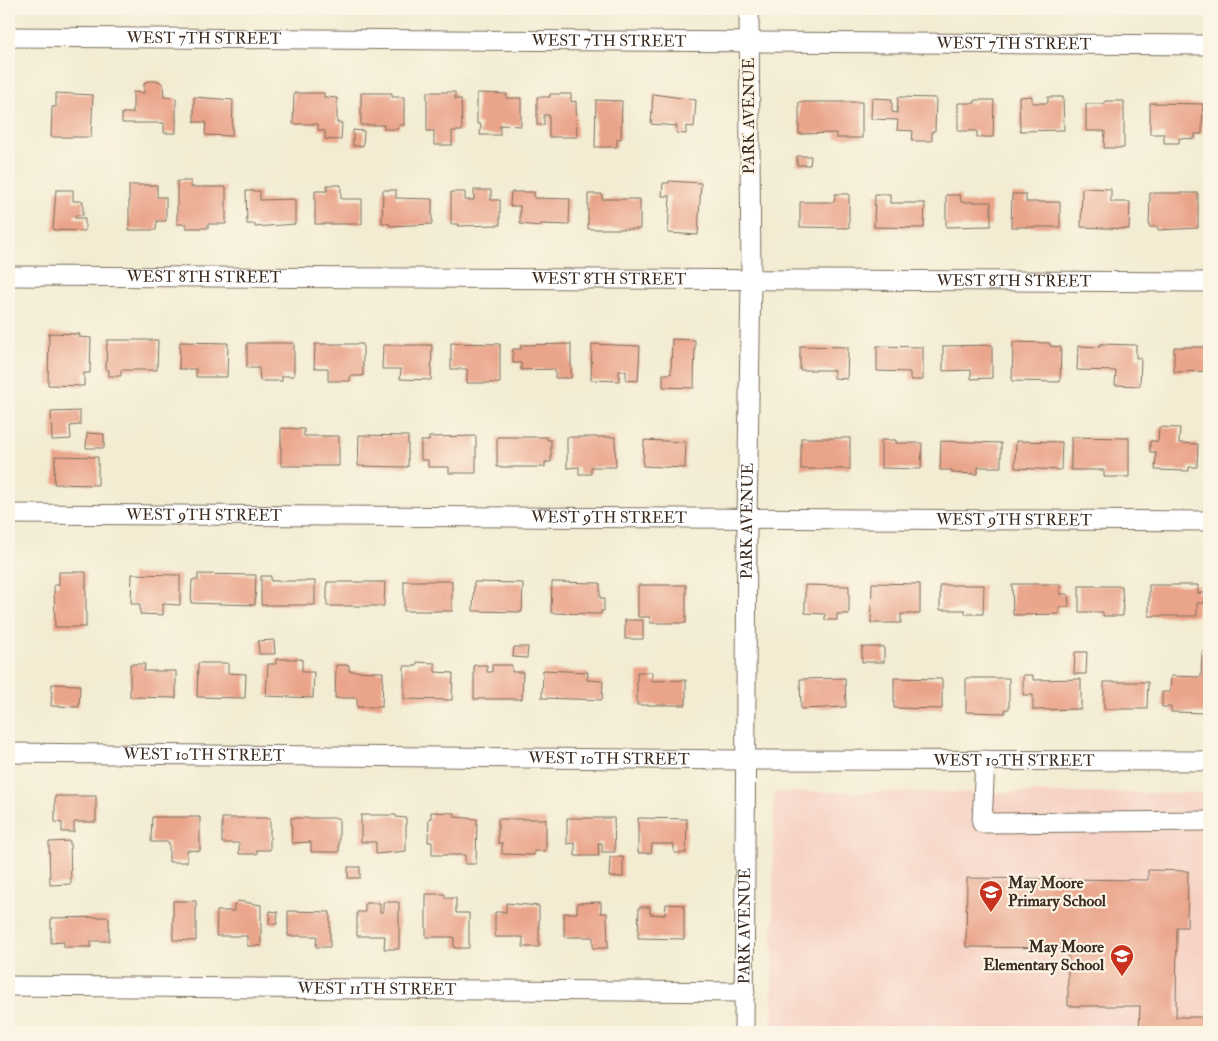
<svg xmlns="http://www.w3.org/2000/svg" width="1218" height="1041" font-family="'IM FELL Double Pica',serif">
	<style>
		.built { fill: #f6d1c5 }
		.building { fill: #eaa48a }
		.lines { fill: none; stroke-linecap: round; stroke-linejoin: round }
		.minor-casing { stroke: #7b6e5d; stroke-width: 21 }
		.minor { stroke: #fff; stroke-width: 19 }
		.labels { text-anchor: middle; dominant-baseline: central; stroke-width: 4.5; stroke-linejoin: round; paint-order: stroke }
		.street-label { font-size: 16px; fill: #3b2a1e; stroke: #fcf5e5 }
		.poi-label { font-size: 16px; font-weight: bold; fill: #3b2a1e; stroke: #fcf5e5; text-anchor: start }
	</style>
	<rect width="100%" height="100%" fill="#fcf5e5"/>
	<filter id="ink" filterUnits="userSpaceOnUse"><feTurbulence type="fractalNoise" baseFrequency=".02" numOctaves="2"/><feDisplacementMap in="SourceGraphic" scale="10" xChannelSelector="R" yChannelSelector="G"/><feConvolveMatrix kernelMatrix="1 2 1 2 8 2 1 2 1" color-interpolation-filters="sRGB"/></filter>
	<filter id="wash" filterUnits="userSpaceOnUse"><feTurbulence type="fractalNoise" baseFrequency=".0096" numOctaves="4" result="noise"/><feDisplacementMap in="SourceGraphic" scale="20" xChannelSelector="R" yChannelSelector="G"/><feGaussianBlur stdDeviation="1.12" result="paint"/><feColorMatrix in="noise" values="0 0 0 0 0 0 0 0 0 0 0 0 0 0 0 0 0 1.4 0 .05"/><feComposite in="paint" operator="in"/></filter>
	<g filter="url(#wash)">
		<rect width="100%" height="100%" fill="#f3ecd3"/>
		<polygon class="built" points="774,792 1209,793 1209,1032 772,1032"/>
		<g id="blocks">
			<g class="building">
				<polygon points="147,81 159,81 163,85 164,97 176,98 176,133 164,133 164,123 122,123 122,113 133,113 133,92 144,93 144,84"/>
				<polygon points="427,92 455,92 455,99 461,99 462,131 452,131 452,145 434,145 434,131 427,131"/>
				<polygon points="56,93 93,95 91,137 51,137 52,107 56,107"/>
				<polygon points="294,93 324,93 324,97 337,98 337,123 342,123 341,140 325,139 325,131 318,130 318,124 293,124"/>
				<polygon points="361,93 392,93 392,97 404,97 404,125 399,125 399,129 384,129 384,125 361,125"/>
				<polygon points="477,93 507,94 506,98 521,98 521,126 500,125 500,135 480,135 481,124 477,124"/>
				<polygon points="550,94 571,94 571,102 576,101 577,137 549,137 549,115 544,115 544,125 537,125 537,97 550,97"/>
				<polygon points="653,94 696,100 694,127 686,126 686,134 676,133 677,126 651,124"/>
				<polygon points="1032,96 1032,103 1048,103 1048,97 1063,97 1064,130 1020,131 1019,97"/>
				<polygon points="194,97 233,100 232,136 205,135 206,122 194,122"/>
				<polygon points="898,97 936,98 935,131 932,131 932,141 912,141 913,131 897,130 898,120 871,119 872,98 892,99 892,112 897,113"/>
				<polygon points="596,100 622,101 621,139 617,139 617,147 595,147"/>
				<polygon points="975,100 994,100 993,137 977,137 977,131 958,131 958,103 975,103"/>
				<polygon points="1105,101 1124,101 1124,148 1104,148 1105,131 1086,131 1086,104 1105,104"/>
				<polygon points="799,102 862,102 862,138 836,138 836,133 799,134"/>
				<polygon points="1150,103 1203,104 1202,134 1195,134 1195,139 1179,138 1179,143 1164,143 1164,134 1150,134"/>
				<polygon points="353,130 364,131 363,146 353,146"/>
				<polygon points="797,156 811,156 810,165 797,165"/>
				<polygon points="177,181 191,181 191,187 226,187 226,224 208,224 208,228 186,228 186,224 177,224"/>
				<polygon points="669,181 701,183 698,235 668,233 670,196 662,196 663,183 669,183"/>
				<polygon points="129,185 157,185 157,197 166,197 166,221 157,221 156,230 129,230"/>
				<polygon points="327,185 341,185 341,199 362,199 362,224 315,224 315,191 327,191"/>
				<polygon points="1082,188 1111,189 1111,202 1130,202 1129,229 1081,227"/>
				<polygon points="56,190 73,190 73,201 83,201 83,215 75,215 75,218 85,218 85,231 53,230"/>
				<polygon points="383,190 396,190 396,198 432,199 432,224 390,226 390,224 382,223"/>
				<polygon points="474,190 491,190 491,200 500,200 500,225 458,226 459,224 451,224 451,192 465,192 465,200 474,200"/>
				<polygon points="246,191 260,191 260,200 295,199 295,224 255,227 255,224 247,224"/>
				<polygon points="511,192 534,192 534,198 570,199 569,225 541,224 540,226 520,224 520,206 510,206"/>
				<polygon points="1150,193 1198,193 1198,228 1158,230 1158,227 1149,227"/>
				<polygon points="588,194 602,194 602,199 640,199 640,229 588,229"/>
				<polygon points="835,194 849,194 849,228 800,227 800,202 834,202"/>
				<polygon points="875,194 890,194 890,203 925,203 924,228 874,227"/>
				<polygon points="1012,194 1026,194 1026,202 1060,202 1060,227 1011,227"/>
				<polygon points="946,195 960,195 961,202 991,202 991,226 946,227"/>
				<polygon points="49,333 80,334 79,337 91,338 90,373 84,373 84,386 48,385"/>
				<polygon points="672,339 695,340 694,388 663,387 663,374 671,374"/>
				<polygon points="107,340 158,340 157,370 121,370 121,376 109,376 109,370 106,370"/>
				<polygon points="180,342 228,343 227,377 196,377 196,369 179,369"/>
				<polygon points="1013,342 1050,343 1050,346 1061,347 1060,382 1012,381"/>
				<polygon points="247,343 294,343 294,376 282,376 282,381 260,381 259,368 247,368"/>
				<polygon points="451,343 500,344 500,383 467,383 467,369 451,369"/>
				<polygon points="315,344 363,344 363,376 350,376 350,381 328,381 328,368 314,368"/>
				<polygon points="571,344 571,378 555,378 555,369 521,370 521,363 513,363 513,349 521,349 521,345"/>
				<polygon points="592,344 640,346 638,381 626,380 626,371 619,371 619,381 591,380"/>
				<polygon points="1100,344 1136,345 1136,358 1141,358 1140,386 1115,385 1116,371 1077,370 1078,346 1100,347"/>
				<polygon points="383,345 432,345 431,380 400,379 401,369 382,369"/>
				<polygon points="992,345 992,378 971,379 971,370 943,371 943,346"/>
				<polygon points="800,346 848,347 847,379 834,378 834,370 800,370"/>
				<polygon points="877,346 923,347 923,380 910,380 910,372 877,371"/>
				<polygon points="1174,347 1209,347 1209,371 1174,372"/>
				<polygon points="80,411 80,425 70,426 71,439 52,440 51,412"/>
				<polygon points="1159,427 1180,428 1179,443 1198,444 1197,467 1189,467 1189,471 1155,470 1156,452 1150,452 1150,441 1158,441"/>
				<polygon points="281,428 304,429 304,436 339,436 339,466 281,466"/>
				<polygon points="87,433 104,434 104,448 86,448"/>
				<polygon points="359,435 408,436 408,467 358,466"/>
				<polygon points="476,436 476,473 449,473 449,467 428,467 428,460 421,460 421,441 429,441 429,437"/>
				<polygon points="497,437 547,437 547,440 551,440 551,462 545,462 545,467 497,467"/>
				<polygon points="567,437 615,437 616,467 591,467 591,474 579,474 579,467 567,468"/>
				<polygon points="1071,437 1129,438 1129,477 1104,477 1104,470 1071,470"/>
				<rect x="801" y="438" width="49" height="31"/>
				<polygon points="644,440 686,442 685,468 643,466"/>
				<polygon points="881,440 896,440 896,443 922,443 921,469 881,468"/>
				<polygon points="941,441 1001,443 1001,467 978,467 978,474 952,473 952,470 940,470"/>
				<polygon points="1016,441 1062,442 1061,470 1015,468"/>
				<polygon points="55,456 98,457 98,485 54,484"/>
				<polygon points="59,572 86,572 86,627 55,627 54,585 59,585"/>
				<polygon points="132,574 180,575 180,605 163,604 163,615 140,614 140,604 131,604"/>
				<polygon points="198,574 256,575 255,605 191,603 192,580 198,580"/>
				<polygon points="261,576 271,576 271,581 315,581 315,605 261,605"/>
				<rect x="404" y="581" width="48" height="30"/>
				<polygon points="327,582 385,582 384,606 327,606"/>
				<polygon points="474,582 523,583 522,612 473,611"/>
				<polygon points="552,582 600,583 600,598 604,598 604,611 601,611 601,614 551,613"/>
				<polygon points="872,583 920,584 920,614 901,614 901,623 871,623"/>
				<polygon points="1012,584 1060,584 1060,594 1068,594 1069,607 1059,607 1059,614 1013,615"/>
				<polygon points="638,585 686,585 686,623 650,623 650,617 638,617"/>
				<polygon points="805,585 849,586 849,614 837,614 837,620 825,620 825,614 805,613"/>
				<polygon points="940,585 984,585 983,614 965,614 965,610 940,610"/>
				<polygon points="1149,585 1198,585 1198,593 1206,593 1205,603 1197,603 1197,616 1149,616"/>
				<polygon points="1079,586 1122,586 1123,616 1103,616 1103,612 1079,612"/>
				<rect x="625" y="620" width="18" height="19"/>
				<polygon points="274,640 275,654 259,654 258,641"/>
				<polygon points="514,647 528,647 527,658 513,657"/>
				<rect x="862" y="647" width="22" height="15"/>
				<polygon points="1075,652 1087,652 1086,674 1074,674"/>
				<polygon points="1202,652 1209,652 1206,713 1171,712 1171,707 1162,707 1162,692 1170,692 1171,676 1201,677"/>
				<polygon points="276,659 302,659 302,672 314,672 313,698 266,696 268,664 276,664"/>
				<polygon points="417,662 435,663 435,672 453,673 452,700 404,699 404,666 417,666"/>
				<polygon points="198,663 228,663 228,673 246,674 245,698 197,697"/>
				<polygon points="130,664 145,664 144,671 176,671 176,698 130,697"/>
				<polygon points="336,665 349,665 349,671 383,672 382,707 357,707 357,698 335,698"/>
				<polygon points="474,665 487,665 487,672 492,672 492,665 512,665 512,672 523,672 522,699 474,699"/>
				<polygon points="543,670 588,672 587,680 603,681 602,700 542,698"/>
				<polygon points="637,672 652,672 652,681 686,680 686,705 637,705"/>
				<polygon points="1023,675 1033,675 1033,680 1081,679 1081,709 1033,710 1033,695 1023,695"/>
				<polygon points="845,678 846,707 801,709 800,679"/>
				<polygon points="894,678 942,679 942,709 894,708"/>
				<polygon points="966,678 1009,678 1009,709 1005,709 1005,713 966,712"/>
				<polygon points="1104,682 1148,682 1147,709 1104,709"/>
				<polygon points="52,684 80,685 79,707 51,706"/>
				<polygon points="55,796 96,796 96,822 74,822 74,832 62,832 62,823 55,822"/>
				<polygon points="431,812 455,813 455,817 477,819 476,864 465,864 465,855 432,855 432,842 428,842 429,818 431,818"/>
				<polygon points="361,815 396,815 396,817 406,818 406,851 376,854 376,842 361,842"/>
				<polygon points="152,817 200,817 200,851 187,850 187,862 169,862 169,842 151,842"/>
				<polygon points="222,818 270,818 270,850 257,850 257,854 239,854 239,843 222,843"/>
				<polygon points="291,818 339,818 339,852 311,852 311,842 292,843"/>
				<polygon points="567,818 614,818 615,852 602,852 602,843 598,843 599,856 575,856 575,843 567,844"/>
				<polygon points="638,818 687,819 686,853 674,853 674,844 652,844 651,853 638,853"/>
				<polygon points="498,819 546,819 546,851 534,851 534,855 502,854 502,843 498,843"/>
				<polygon points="70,841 71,884 50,885 49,842"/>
				<polygon points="610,857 623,857 623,877 609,877"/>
				<rect x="348" y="867" width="12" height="11"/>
				<polygon points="1148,870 1188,871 1187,927 1177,927 1176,1017 1209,1017 1209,1032 1139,1032 1140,1006 1068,1006 1068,948 966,947 967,878 1148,880"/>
				<polygon points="426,894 445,894 445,898 456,898 456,913 469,913 469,948 454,948 454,937 426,937"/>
				<polygon points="173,901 196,901 196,941 173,940"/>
				<polygon points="238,901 261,905 261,946 247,946 247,936 216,936 217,911 234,911 234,905"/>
				<polygon points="383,902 399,902 399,949 384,949 385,936 357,936 357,912 365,912 365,903 380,903 380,912 383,912"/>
				<polygon points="601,902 601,913 607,913 608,948 593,948 593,937 564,937 564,913 577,913 577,903"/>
				<polygon points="506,903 539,906 539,947 523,947 523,937 495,937 495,912 506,912"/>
				<polygon points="666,904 684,905 684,939 638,938 639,907 650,907 650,914 665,915"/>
				<polygon points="270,911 278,912 277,924 269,924"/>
				<polygon points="288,911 330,912 330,947 316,947 317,936 288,936"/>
				<polygon points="109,917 109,941 91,941 91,947 64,947 64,942 51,943 51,918"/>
			</g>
		</g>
	</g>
	<g filter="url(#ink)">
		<use href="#blocks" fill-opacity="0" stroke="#7b6e5d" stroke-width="1"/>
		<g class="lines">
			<g class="minor-casing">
				<g id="minor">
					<path id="s1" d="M9,37L1209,45"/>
					<path id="s2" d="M9,276L1209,282"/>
					<path id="s3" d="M9,514L1209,521"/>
					<path id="s4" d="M9,753L745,760L1209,761"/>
					<polyline points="985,760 982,823 1209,821"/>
					<path id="s5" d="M9,986L745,992"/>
					<path id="s6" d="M744,1032L747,518L751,280L749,9"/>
				</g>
			</g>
			<use href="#minor" class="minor"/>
		</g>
	</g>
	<defs>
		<g id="school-pin" transform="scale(1.25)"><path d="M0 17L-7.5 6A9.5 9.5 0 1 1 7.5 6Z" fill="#c8321e" stroke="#fcf5e5"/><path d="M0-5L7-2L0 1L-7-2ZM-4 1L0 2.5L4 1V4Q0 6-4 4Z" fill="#fff"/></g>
	</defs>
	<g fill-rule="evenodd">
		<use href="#school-pin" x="991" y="892"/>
		<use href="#school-pin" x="1122" y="956"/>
	</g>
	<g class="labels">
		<g class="street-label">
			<text stroke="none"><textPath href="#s1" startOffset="195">WEST 7TH STREET</textPath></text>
			<text stroke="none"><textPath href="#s1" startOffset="600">WEST 7TH STREET</textPath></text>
			<text stroke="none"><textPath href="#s1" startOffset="1005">WEST 7TH STREET</textPath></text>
			<text transform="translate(749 116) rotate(-90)">PARK AVENUE</text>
			<text stroke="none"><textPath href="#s2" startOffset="195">WEST 8TH STREET</textPath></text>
			<text stroke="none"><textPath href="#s2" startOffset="600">WEST 8TH STREET</textPath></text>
			<text stroke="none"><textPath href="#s2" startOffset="1005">WEST 8TH STREET</textPath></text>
			<text stroke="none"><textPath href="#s3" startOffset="195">WEST 9TH STREET</textPath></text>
			<text stroke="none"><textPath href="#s3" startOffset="600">WEST 9TH STREET</textPath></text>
			<text stroke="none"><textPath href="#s6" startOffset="511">PARK AVENUE</textPath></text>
			<text stroke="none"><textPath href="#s3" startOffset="1005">WEST 9TH STREET</textPath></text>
			<text stroke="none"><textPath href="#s4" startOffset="195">WEST 10TH STREET</textPath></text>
			<text stroke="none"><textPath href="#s4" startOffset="600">WEST 10TH STREET</textPath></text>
			<text stroke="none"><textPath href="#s4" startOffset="1005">WEST 10TH STREET</textPath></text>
			<text stroke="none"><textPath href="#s6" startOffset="106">PARK AVENUE</textPath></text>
			<text stroke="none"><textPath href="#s5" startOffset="368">WEST 11TH STREET</textPath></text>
		</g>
		<g class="poi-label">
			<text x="1008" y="883">May Moore<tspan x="1008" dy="18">Primary School</tspan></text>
			<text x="1104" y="947" text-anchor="end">May Moore<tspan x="1104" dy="18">Elementary School</tspan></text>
		</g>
	</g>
	<rect width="1218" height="1041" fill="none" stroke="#fcf5e5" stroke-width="30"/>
</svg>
